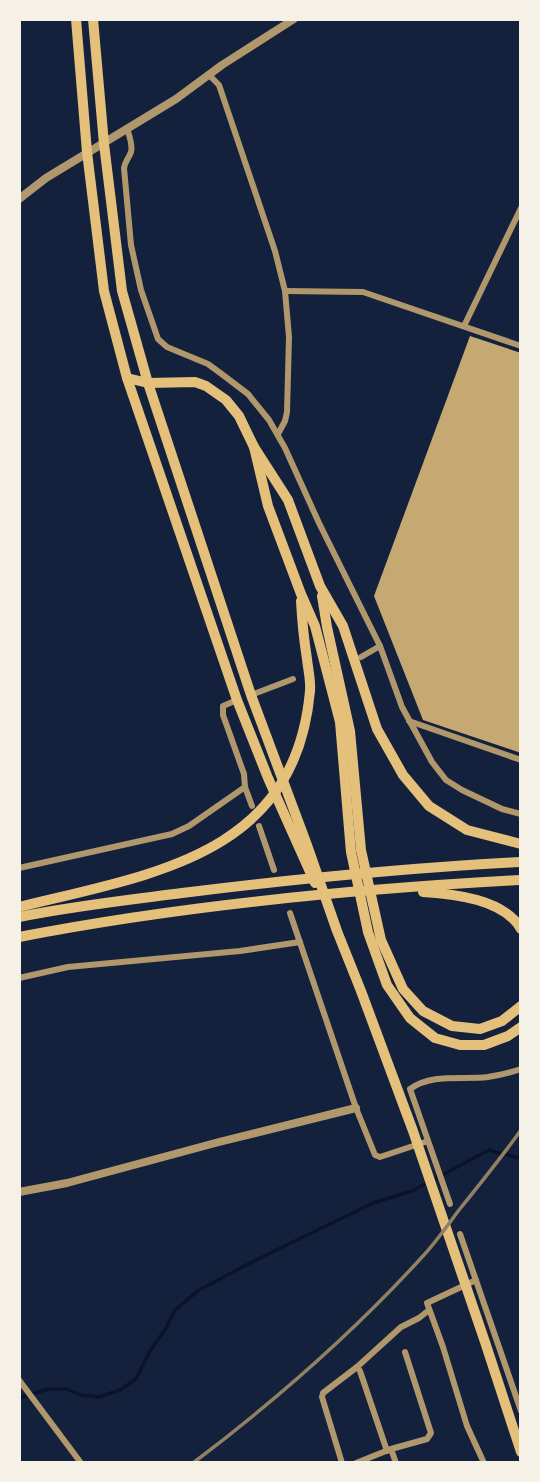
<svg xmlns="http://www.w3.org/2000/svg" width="540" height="1482" font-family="Manrope,sans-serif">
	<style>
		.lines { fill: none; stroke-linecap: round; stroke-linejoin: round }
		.stream { stroke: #0b132b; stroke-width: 3.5 }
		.building { fill: #c6a872 }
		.minor { stroke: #b1986c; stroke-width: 6 }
		.tertiary { stroke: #b1986c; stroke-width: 8 }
		.primary { stroke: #e5c07b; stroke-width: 10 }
		.motorway { stroke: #e5c07b; stroke-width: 10 }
		.rail { stroke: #918062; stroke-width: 3.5 }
	</style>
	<rect width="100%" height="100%" fill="#14213d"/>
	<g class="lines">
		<polyline class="stream" points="19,1398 48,1389 66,1389 81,1395 99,1397 120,1390 136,1379 150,1351 166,1328 175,1310 199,1290 256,1260 373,1203 412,1191 489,1150 519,1158 521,1155"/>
	</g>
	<polygon class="building" points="470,336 521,353 521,753 423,720 374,596"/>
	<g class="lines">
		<g class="minor">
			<polyline points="209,75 219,85 275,251 285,291 289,337 287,412 285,421 278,434"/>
			<path d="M127,128C129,135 133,145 131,152C129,158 125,161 124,168L131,245L141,290L158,339L167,347L208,364L223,375L248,394L269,420L285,448L319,523L380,646L402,707L432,762L446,780L462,790L502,809L521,814"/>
			<polyline points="285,291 363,292 521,346"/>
			<polyline points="464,326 521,208"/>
			<polyline points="361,657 380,646"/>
			<polyline points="251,695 293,679"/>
			<polyline points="237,700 223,706 223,715 244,774 245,787 252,806"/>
			<polyline points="409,721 521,760"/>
			<polyline points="259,826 274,870"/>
			<polyline points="19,868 172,834 189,826 245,787"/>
			<polyline points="290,913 356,1108 375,1155 380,1157 428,1141"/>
			<polyline points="19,978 68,967 240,951 300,942"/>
			<path d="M450,1204L410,1089C432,1073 462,1080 488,1077C499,1075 510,1073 521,1069"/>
			<polyline points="460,1234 521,1411"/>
			<polyline points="476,1280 427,1303 443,1347 467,1426 484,1463"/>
			<polyline points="357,1367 360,1371 387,1451"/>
			<polyline points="19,1380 81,1463"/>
			<polyline points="391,1449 396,1463"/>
			<polyline points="342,1463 322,1397 323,1393 357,1367 401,1327 419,1318 429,1310"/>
			<polyline points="356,1463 391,1449 427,1439 431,1433 405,1352"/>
		</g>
		<g class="tertiary">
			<polyline points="19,199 46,178 176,99 222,65 294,19"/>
			<polyline points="19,1192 67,1183 219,1142 356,1108"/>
		</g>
		<g class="primary">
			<polyline points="76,19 87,152 104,291 127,378 237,700 268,778 315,883"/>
			<polyline points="93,19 104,144 122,291 148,383 251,695 307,845 337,931 361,991 413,1131 485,1342 521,1452"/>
		</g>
		<g class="motorway">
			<polyline points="127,378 148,383 195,382 206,386 226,400 239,416 254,447 288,500 320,586 343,626 377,729 403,775 429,806 467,830 521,844"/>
			<polyline points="254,447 268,506 301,594 315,626 340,722 351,852 368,932 387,985 410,1018 435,1038 460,1045 484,1045 508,1036 521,1027"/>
			<polyline points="322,596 327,627 350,731 361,850 381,940 403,989 423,1011 452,1026 480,1029 502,1021 521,1006"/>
			<path d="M423,892C454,894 504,899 521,929"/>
			<path d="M19,907C151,874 295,857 310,691C311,681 308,669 307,659C304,640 302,620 301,601"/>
			<path d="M19,917C73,906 128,900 182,893C295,879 407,868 521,862"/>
			<path d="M19,937C184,905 353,889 521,880"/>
		</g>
		<path class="rail" d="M193,1463C275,1401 353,1333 423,1256C436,1242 447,1226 459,1210C480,1184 501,1158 521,1130"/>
	</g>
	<rect width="540" height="1482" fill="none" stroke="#f6f1e7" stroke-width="42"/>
</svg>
